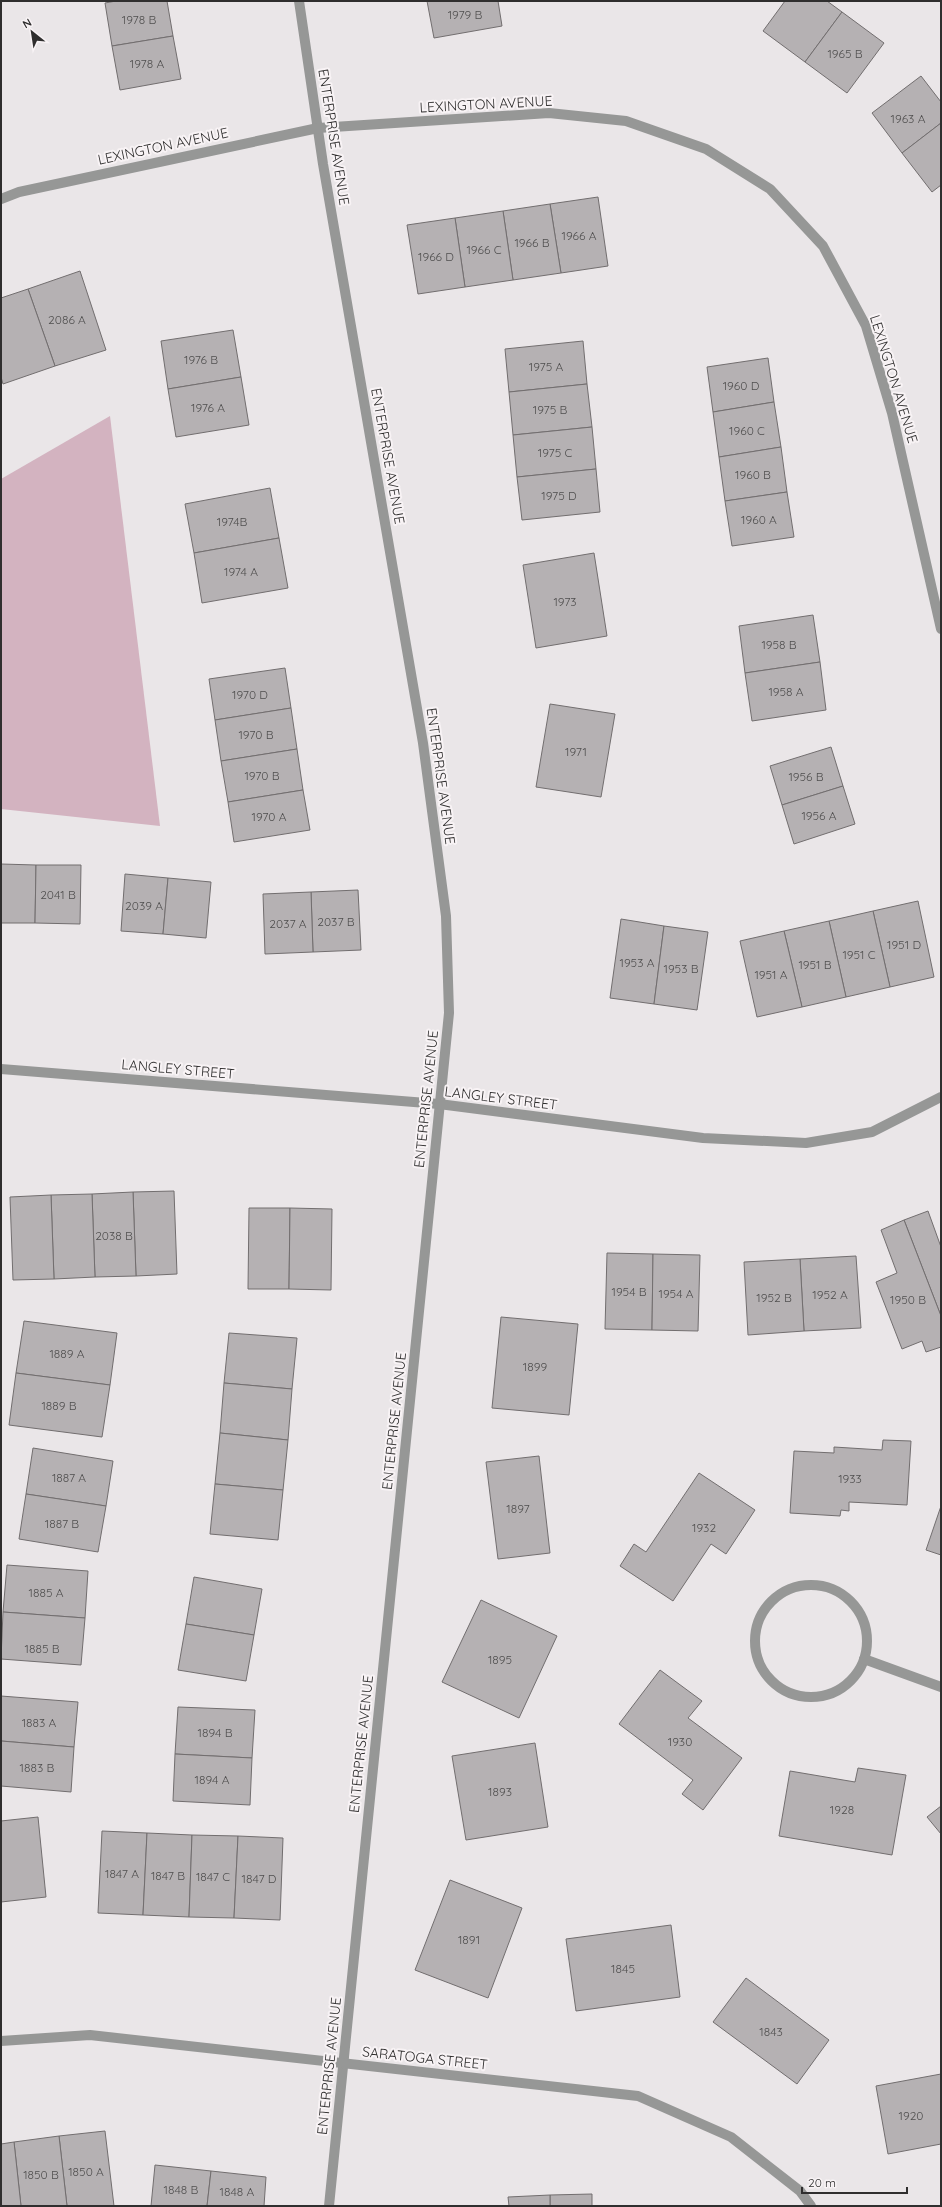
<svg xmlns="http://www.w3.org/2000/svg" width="942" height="2207" font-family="Quicksand,sans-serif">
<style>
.green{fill:#d3b3c0}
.building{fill:#b5b1b3;stroke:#726e6f}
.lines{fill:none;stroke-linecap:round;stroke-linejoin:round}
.street{stroke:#969796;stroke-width:10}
.labels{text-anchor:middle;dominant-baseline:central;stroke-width:4;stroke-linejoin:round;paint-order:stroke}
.number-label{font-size:12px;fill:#504f4f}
.street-label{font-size:14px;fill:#2f2e2e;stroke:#f8f3f5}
</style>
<rect width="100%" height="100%" fill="#eae6e8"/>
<polygon class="green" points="110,416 160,826 1,809 1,479"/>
<g class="building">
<polygon points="116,1 167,1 173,36 112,46 105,3"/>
<polygon points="427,1 498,1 502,26 434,38"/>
<polygon points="785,1 827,1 842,12 805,62 763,31"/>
<polygon points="842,12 884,43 847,93 805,62"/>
<polygon points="173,36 181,79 120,90 112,46"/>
<polygon points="921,76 941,102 941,123 902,153 872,113"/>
<polygon points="941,123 941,185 932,192 902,153"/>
<polygon points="598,197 608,266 561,273 550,204"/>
<polygon points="550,204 561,273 513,280 503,211"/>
<polygon points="503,211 513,280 465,287 455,218"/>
<polygon points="455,218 465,287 418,294 407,225"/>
<polygon points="80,271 106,350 55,366 28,289"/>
<polygon points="28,289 55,366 3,384 1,377 1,298"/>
<polygon points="233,330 241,377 168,389 161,341"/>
<polygon points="583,341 587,384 509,392 505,349"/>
<polygon points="768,358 774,402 713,412 707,367"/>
<polygon points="241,377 249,425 176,437 168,389"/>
<polygon points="587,384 592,427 513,435 509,392"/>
<polygon points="774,402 781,447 719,457 713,412"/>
<polygon points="592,427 596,469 517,477 513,435"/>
<polygon points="781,447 787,492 725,501 719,457"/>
<polygon points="596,469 600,512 522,520 517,477"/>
<polygon points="270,488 279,538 194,553 185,504"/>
<polygon points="787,492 794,537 732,546 725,501"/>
<polygon points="279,538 288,588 202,603 194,553"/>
<polygon points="594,553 607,636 536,648 523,565"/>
<polygon points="813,615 820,662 745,673 739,626"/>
<polygon points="820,662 826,710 752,721 745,673"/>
<polygon points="285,668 291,708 215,720 209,679"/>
<polygon points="550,704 615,714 601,797 536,787"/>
<polygon points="291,708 297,749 221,761 215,720"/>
<polygon points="831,747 843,786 782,805 770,766"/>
<polygon points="297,749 303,790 228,802 221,761"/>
<polygon points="843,786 855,824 794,844 782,805"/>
<polygon points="303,790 310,830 234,842 228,802"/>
<polygon points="1,864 36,865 35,923 1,923"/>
<polygon points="36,865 81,865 80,924 35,923"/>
<polygon points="125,874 168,878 163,934 121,931"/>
<polygon points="168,878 211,882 206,938 163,934"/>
<polygon points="358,890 361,950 313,952 311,892"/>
<polygon points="311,892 313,952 265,954 263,894"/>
<polygon points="918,901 934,977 890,987 873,911"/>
<polygon points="873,911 890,987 846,997 829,921"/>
<polygon points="621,919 664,926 654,1004 610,998"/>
<polygon points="829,921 846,997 802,1007 784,931"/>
<polygon points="664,926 708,932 697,1010 654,1004"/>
<polygon points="784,931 802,1007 757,1017 740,941"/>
<polygon points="174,1191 177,1274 136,1276 133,1192"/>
<polygon points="133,1192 136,1276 95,1277 92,1194"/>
<polygon points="92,1194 95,1277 54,1279 51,1195"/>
<polygon points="51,1195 54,1279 13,1280 10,1197"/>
<polygon points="249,1208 290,1208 289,1289 248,1289"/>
<polygon points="290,1208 332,1209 331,1290 289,1289"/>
<polygon points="928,1211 941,1247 941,1316 904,1220"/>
<polygon points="904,1220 941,1316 941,1347 926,1352 922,1341 902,1349 876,1282 897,1273 881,1230"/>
<polygon points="607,1253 653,1254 652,1330 605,1329"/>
<polygon points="653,1254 700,1255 698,1331 652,1330"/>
<polygon points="856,1256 861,1328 804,1331 800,1259"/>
<polygon points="800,1259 804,1331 748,1335 744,1262"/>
<polygon points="501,1317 578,1324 569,1415 492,1408"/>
<polygon points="24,1321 117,1333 110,1385 16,1373"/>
<polygon points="229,1333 297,1338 292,1389 224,1383"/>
<polygon points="16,1373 110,1385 102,1437 9,1425"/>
<polygon points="224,1383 292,1389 288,1440 220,1433"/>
<polygon points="220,1433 288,1440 283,1490 215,1484"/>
<polygon points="883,1440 911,1441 907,1505 849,1502 849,1511 841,1510 840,1516 790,1513 794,1451 834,1453 834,1447 882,1450"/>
<polygon points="33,1448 113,1461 106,1506 26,1494"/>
<polygon points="539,1456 550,1553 498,1559 486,1462"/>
<polygon points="699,1473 755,1510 726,1554 711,1544 673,1601 620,1566 634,1544 646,1552"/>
<polygon points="215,1484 283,1490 278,1540 210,1534"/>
<polygon points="26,1494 106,1506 98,1552 19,1539"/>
<polygon points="941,1506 941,1555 926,1550"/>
<polygon points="7,1565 88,1571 85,1618 3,1612"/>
<polygon points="194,1577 262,1589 254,1635 186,1624"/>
<polygon points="481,1600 557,1636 519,1718 442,1682"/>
<polygon points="3,1612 85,1618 81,1665 1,1659"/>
<polygon points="186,1624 254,1635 246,1681 178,1670"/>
<polygon points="660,1670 702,1701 688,1718 742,1758 703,1810 682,1794 693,1780 619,1724"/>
<polygon points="1,1696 78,1702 74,1747 1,1741"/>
<polygon points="178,1707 255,1710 252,1758 175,1754"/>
<polygon points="1,1741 74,1747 71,1792 1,1786"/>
<polygon points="535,1743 548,1827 466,1840 452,1756"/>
<polygon points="175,1754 252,1758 250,1805 173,1801"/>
<polygon points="858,1768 906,1775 892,1855 779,1836 790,1771 855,1782"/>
<polygon points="941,1806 941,1834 927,1817"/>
<polygon points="38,1817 46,1897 1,1902 1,1821"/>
<polygon points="102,1831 147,1833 143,1915 98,1913"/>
<polygon points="147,1833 192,1835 189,1917 143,1915"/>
<polygon points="192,1835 238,1836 234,1918 189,1917"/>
<polygon points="238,1836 283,1838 280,1920 234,1918"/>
<polygon points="450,1880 522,1908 488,1998 415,1970"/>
<polygon points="671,1925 680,1997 576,2011 566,1939"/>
<polygon points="746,1978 829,2040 797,2084 713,2022"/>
<polygon points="941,2074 941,2144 888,2154 876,2086"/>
<polygon points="105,2131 114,2206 67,2206 59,2136"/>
<polygon points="59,2136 67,2206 21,2206 14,2142"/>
<polygon points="14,2142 21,2206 1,2206 1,2144"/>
<polygon points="155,2165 211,2171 207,2206 151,2206"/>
<polygon points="211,2171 266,2177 264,2206 207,2206"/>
<polygon points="592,2194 592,2206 550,2206 550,2195"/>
<polygon points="550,2195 550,2206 509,2206 508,2197"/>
</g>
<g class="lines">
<g class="street">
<polyline points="299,1 323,164 423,743 446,916 449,1013 329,2206"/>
<polyline points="1,199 19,192 318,128 549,113 626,121 706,149 770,189 823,246 866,326 892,413 941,629"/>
<polyline points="1,1069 439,1104 703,1138 806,1143 872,1132 941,1097"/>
<circle cx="811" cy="1641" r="56"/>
<polyline points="864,1659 941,1687"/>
<polyline points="1,2041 90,2035 638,2096 731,2137 800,2191 811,2206"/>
</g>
</g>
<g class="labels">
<g class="number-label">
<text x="465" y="14">1979 B</text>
<text x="139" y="19">1978 B</text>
<text x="845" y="53">1965 B</text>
<text x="147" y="63">1978 A</text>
<text x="908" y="118">1963 A</text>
<text x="579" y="235">1966 A</text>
<text x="532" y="242">1966 B</text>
<text x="484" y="249">1966 C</text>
<text x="436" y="256">1966 D</text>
<text x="67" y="319">2086 A</text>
<text x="201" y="359">1976 B</text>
<text x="546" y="366">1975 A</text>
<text x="741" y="385">1960 D</text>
<text x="208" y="407">1976 A</text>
<text x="550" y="409">1975 B</text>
<text x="747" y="430">1960 C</text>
<text x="555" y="452">1975 C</text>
<text x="753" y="474">1960 B</text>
<text x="559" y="495">1975 D</text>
<text x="759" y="519">1960 A</text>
<text x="232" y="521">1974B</text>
<text x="241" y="571">1974 A</text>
<text x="565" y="601">1973</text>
<text x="779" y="644">1958 B</text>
<text x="786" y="691">1958 A</text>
<text x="250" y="694">1970 D</text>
<text x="256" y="734">1970 B</text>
<text x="576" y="751">1971</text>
<text x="262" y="775">1970 B</text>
<text x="806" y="776">1956 B</text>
<text x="819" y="815">1956 A</text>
<text x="269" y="816">1970 A</text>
<text x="58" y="894">2041 B</text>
<text x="144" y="905">2039 A</text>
<text x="336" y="921">2037 B</text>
<text x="288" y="923">2037 A</text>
<text x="904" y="944">1951 D</text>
<text x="859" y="954">1951 C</text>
<text x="637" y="962">1953 A</text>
<text x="815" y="964">1951 B</text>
<text x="681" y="968">1953 B</text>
<text x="771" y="974">1951 A</text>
<text x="114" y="1235">2038 B</text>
<text x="629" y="1291">1954 B</text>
<text x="676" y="1293">1954 A</text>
<text x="830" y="1294">1952 A</text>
<text x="774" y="1297">1952 B</text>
<text x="908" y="1299">1950 B</text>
<text x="67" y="1353">1889 A</text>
<text x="535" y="1366">1899</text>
<text x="59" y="1405">1889 B</text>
<text x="69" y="1477">1887 A</text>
<text x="850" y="1478">1933</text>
<text x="518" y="1508">1897</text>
<text x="62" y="1523">1887 B</text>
<text x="704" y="1527">1932</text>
<text x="46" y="1592">1885 A</text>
<text x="42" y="1648">1885 B</text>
<text x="500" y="1659">1895</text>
<text x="39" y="1722">1883 A</text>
<text x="215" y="1732">1894 B</text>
<text x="680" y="1741">1930</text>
<text x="37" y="1767">1883 B</text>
<text x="212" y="1779">1894 A</text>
<text x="500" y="1791">1893</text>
<text x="842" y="1809">1928</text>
<text x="122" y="1873">1847 A</text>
<text x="168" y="1875">1847 B</text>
<text x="213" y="1876">1847 C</text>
<text x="259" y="1878">1847 D</text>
<text x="469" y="1939">1891</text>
<text x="623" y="1968">1845</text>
<text x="771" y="2031">1843</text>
<text x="911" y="2115">1920</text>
<text x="86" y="2171">1850 A</text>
<text x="41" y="2174">1850 B</text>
<text x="181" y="2189">1848 B</text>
<text x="237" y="2191">1848 A</text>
</g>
<g class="street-label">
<text transform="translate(486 104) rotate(-3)">LEXINGTON AVENUE</text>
<text transform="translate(334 137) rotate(81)">ENTERPRISE AVENUE</text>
<text transform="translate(163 146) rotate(-12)">LEXINGTON AVENUE</text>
<text transform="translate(894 379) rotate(73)">LEXINGTON AVENUE</text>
<text transform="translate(388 456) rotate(80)">ENTERPRISE AVENUE</text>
<text transform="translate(441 776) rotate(82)">ENTERPRISE AVENUE</text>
<text transform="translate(178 1069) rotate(5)">LANGLEY STREET</text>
<text transform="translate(501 1098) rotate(7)">LANGLEY STREET</text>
<text transform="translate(426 1099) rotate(-84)">ENTERPRISE AVENUE</text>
<text transform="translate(394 1421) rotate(-84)">ENTERPRISE AVENUE</text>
<text transform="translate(361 1744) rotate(-84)">ENTERPRISE AVENUE</text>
<text transform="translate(425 2058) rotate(6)">SARATOGA STREET</text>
<text transform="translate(329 2066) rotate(-84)">ENTERPRISE AVENUE</text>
</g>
</g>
<rect width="942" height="2207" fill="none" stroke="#2f2e2e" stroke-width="4"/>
<g transform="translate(32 32) rotate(330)" stroke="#f8f3f5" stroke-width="3" paint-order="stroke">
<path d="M0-3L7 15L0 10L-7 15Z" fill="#2f2e2e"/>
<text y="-6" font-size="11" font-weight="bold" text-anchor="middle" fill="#2f2e2e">N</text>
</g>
<path d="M802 2187v6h105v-6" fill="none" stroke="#2f2e2e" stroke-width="2"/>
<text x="808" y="2187" font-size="12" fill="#2f2e2e" stroke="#f8f3f5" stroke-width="3" paint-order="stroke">20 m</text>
</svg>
